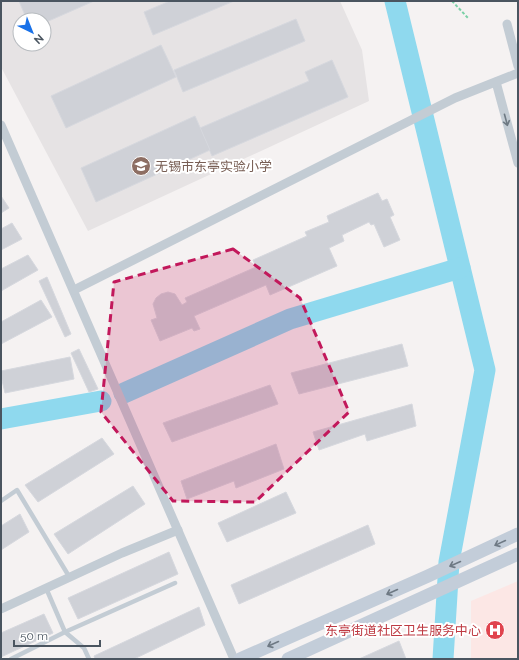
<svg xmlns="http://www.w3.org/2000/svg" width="519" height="660" font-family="Raleway,'Noto Sans SC',sans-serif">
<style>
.education{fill:#e6e3e4;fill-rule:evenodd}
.medical{fill:#fce7e5}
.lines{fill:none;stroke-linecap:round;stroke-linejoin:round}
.river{stroke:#8fd9ee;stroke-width:21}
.building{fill:#cfd1d7;stroke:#d6d8de}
.path{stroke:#79d0a6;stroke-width:2;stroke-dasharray:3 2;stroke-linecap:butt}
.lane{stroke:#c3ccd4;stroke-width:4.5}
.street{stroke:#c3ccd4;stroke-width:9}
.secondary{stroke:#c3cdd9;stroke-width:13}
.oneway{stroke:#6e7983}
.oneway2{stroke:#6e7984}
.marked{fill:#c2185b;fill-opacity:0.2;stroke:#c2185b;stroke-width:3;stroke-dasharray:8 5;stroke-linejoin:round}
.labels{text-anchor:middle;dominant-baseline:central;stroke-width:4;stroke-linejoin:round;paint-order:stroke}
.education-label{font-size:13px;fill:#785e54;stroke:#fff;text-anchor:start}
.health-label{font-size:13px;fill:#be3a42;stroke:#fff;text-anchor:end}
</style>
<rect width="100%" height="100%" fill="#f5f2f2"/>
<path class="education" d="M1,1H340L362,50L369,101L88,231L1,67ZM20,20H44V44H20Z"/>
<polygon class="medical" points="518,581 518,659 471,659 471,601"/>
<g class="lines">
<g class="river">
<polyline points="395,1 485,370 449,562 443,659"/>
<polyline points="124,393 290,319 460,268"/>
<polyline points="1,419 101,401"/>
</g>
</g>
<g class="building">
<polygon points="19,1 94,1 44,23 44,20 27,20"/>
<polygon points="170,1 234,1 153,35 144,12"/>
<polygon points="296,19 305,41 183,92 174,70"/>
<polygon points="161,45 176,77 66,128 51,96"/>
<polygon points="332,60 348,97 212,156 200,128 309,81 305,72"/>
<polygon points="195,116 210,150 96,202 81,168"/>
<polygon points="378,193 382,201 387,199 394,215 390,217 400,240 384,247 374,224 371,225 369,222 342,235 344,241 329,248 337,266 270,295 266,285 194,316 200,329 194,331 192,328 160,341 151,320 157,318 153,304 156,298 161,294 168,292 175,294 182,305 187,302 185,298 256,267 253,260 307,236 305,232 329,222 327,216"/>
<polygon points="1,196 9,208 1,213"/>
<polygon points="12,223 22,239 1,250 1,229"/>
<polygon points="28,255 38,270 1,291 1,269"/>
<polygon points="47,277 71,334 65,337 39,281"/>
<polygon points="41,300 52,317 1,344 1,322"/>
<polygon points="402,344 408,366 299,394 291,373"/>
<polygon points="79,349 98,389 89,392 71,353"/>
<polygon points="70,357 74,379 5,393 1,376 1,371"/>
<polygon points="270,385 278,404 172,442 163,423"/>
<polygon points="412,404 416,426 367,441 365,434 319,450 313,432"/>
<polygon points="102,438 114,454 38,502 25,485"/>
<polygon points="276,444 284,469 236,488 234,481 187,499 181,481"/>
<polygon points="133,486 145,504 68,554 54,534"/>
<polygon points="286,492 296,513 227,542 218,523"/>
<polygon points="20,514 29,532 1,550 1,526"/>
<polygon points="368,525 375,544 239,604 231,585"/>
<polygon points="169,552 178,574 78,619 68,598"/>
<polygon points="199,607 205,625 134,659 95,659 94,656"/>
<polygon points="44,614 53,633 1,657 1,633"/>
<polygon points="399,641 406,659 359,659"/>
</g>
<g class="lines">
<polyline class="path" points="452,1 468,18"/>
<g class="lane">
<polyline points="1,501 17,490 70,578"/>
<polyline points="46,588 65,632 84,648 89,659"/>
<polyline points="11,659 65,632 175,583"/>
</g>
<g class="street">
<polyline points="507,24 518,66"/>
<polyline points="496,82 518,163"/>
<polyline points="1,125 234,659"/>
<polyline points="74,290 455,98 518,73"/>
<polyline points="1,609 122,553 178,530"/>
</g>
<g class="secondary">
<polyline points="240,659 428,576 518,534"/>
<polyline points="288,659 518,554"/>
</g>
</g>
<defs><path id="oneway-shaft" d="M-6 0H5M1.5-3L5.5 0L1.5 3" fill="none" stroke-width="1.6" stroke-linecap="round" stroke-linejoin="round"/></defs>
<use class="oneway" href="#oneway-shaft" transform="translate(506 120) rotate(75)"/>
<g class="oneway2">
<use href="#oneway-shaft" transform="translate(500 543) rotate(155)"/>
<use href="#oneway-shaft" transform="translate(455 564) rotate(156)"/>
<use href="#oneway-shaft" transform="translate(392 592) rotate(156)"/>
<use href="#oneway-shaft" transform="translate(273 644) rotate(156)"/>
</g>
<path class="marked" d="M233,249L300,298L349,412L255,502L173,501L101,412L114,282Z"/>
<defs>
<g id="school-disc" transform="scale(1)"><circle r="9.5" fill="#8d6e63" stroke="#fff"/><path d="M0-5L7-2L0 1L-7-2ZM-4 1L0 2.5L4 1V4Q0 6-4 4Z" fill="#fff"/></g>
<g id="hospital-disc" transform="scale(1)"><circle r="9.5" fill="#e0444e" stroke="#fff"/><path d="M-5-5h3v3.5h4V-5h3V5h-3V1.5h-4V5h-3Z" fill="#fff"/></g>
</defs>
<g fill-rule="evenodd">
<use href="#school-disc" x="141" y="166"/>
<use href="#hospital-disc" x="495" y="630"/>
</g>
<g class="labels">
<g class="education-label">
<text x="155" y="166">无锡市东亭实验小学</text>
</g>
<g class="health-label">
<text x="481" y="630">东亭街道社区卫生服务中心</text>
</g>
</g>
<rect width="519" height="660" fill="none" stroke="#4a5560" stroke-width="4"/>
<g transform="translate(32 32) rotate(137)"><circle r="19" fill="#ffffff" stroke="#b7bbbf"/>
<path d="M0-3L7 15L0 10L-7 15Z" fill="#1971e8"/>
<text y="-6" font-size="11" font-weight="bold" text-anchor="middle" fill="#4a5560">N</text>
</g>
<path d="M14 640v6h86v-6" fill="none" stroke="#4a5560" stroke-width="2"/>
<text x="20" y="640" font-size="12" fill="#4a5560" stroke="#ffffff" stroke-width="3" paint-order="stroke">50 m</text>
</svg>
